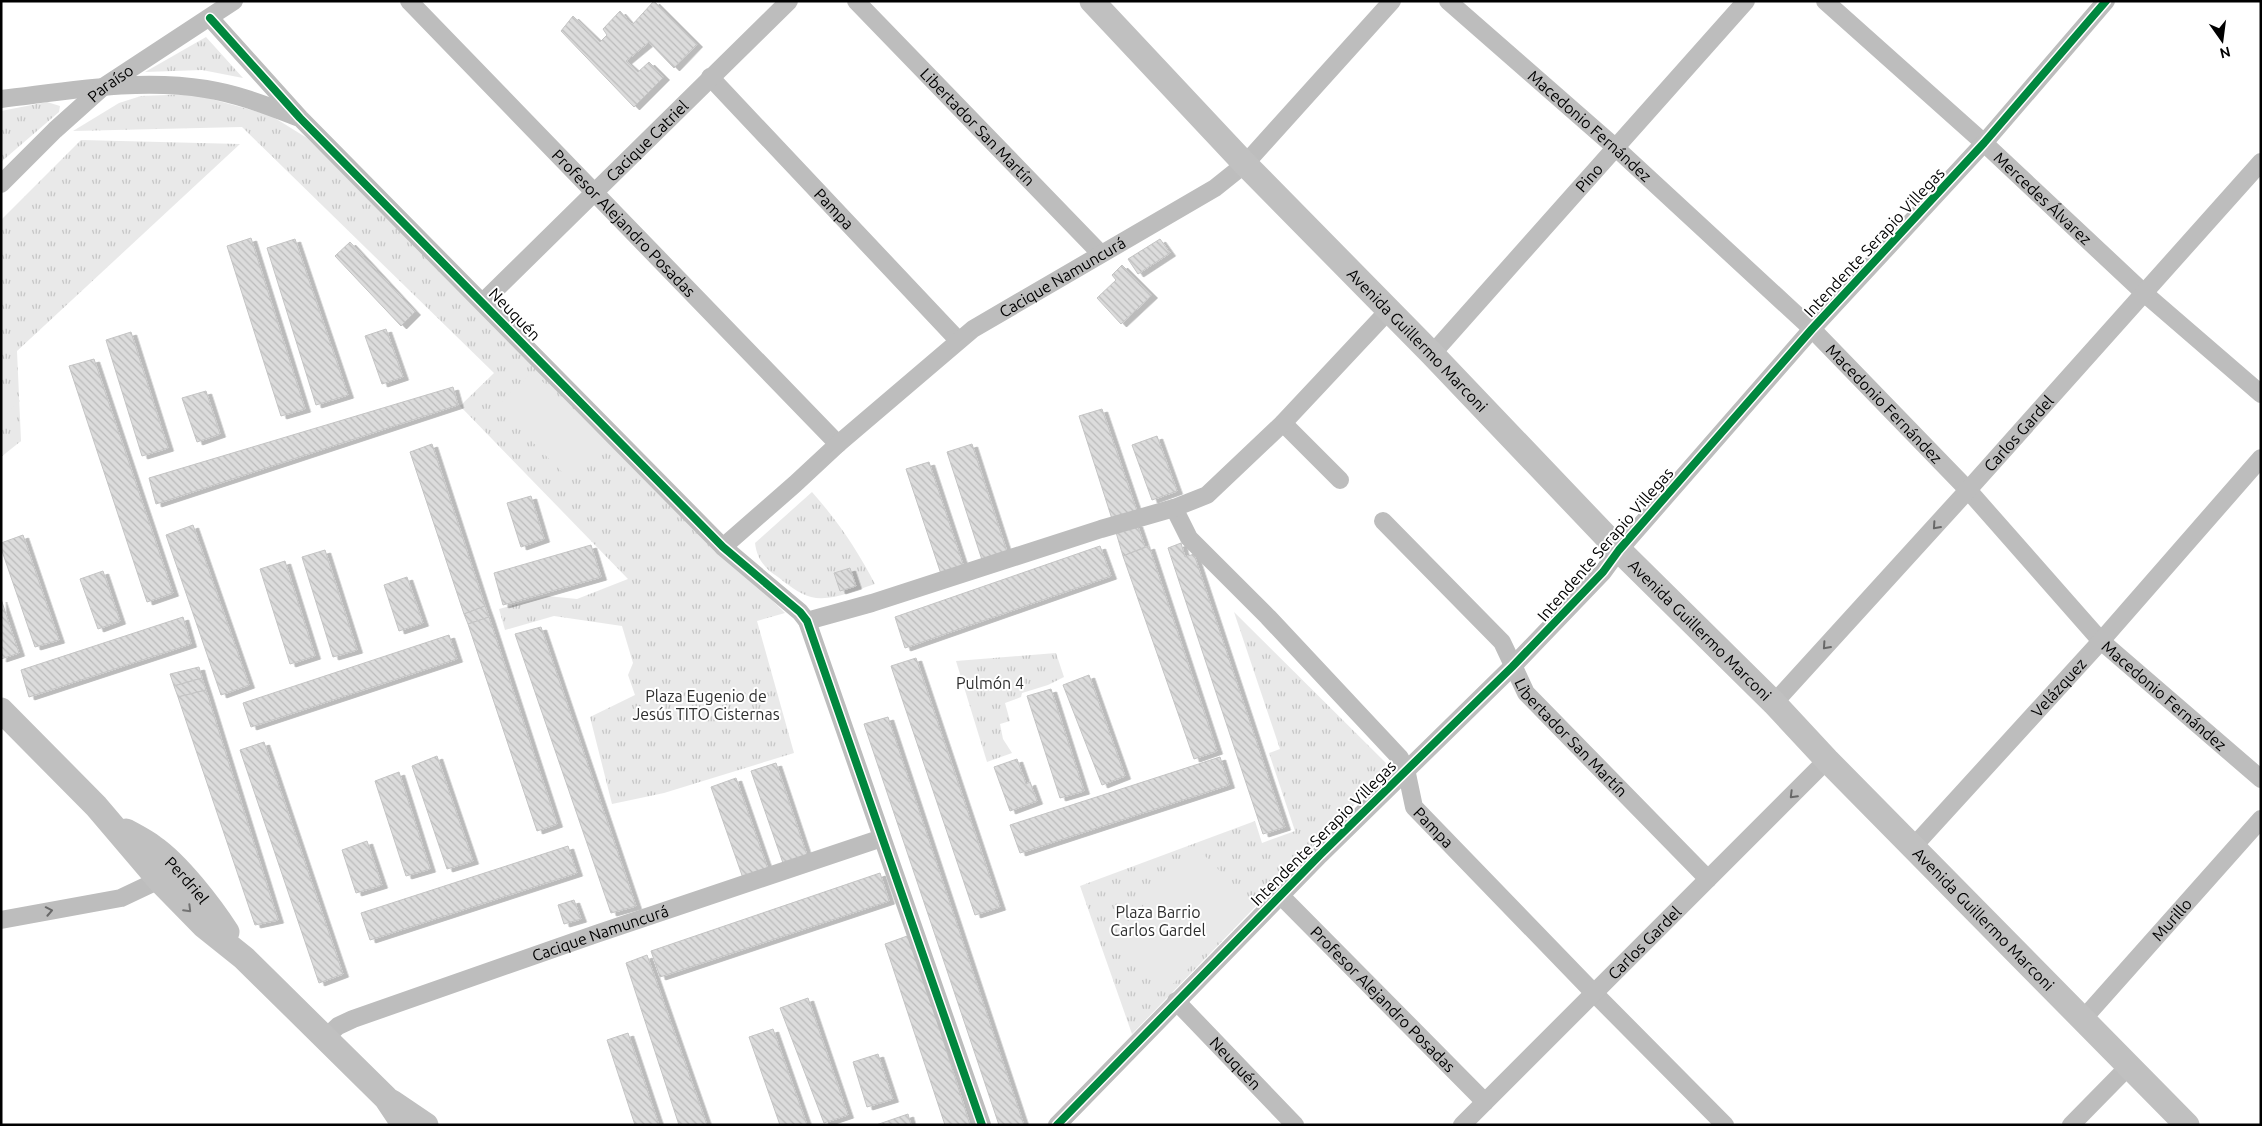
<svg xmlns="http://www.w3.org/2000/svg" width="2262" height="1126" font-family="Ubuntu,sans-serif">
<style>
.park{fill:url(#park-tufts)}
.pitch{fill:#e9e9e9}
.building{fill:url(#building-back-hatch);stroke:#c4c4c4;filter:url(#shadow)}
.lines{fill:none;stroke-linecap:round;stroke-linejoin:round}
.minor{stroke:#bdbdbd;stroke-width:18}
.secondary{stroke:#c0c0c0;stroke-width:25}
.cycleway-casing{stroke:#fff;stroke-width:11}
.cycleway{stroke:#00873e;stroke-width:8}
.oneway{stroke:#686868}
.oneway2{stroke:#737373}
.labels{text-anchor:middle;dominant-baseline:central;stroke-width:4;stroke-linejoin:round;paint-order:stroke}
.street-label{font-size:16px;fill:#000;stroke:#fff}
.park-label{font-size:16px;fill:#2e2e2e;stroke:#fff}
</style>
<defs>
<pattern id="park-tufts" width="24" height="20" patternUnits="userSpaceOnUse" patternTransform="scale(1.25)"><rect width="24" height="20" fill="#e9e9e9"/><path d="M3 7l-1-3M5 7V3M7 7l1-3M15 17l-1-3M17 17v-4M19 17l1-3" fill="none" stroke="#c6c6c6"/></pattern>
<pattern id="building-back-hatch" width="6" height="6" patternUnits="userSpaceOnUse" patternTransform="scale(1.25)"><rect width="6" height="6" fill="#dcdcdc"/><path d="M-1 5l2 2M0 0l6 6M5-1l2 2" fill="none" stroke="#bbb"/></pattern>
<filter id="shadow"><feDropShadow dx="5.5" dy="3" stdDeviation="0" flood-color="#0004"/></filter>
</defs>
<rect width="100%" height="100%" fill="#fff"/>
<g class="park">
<polygon points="206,37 243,78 202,70 145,72"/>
<polygon points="193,94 270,115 307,138 785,613 757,621 794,753 664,793 612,804 590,717 635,695 628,675 633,663 622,626 554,616 505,630 499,609 547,596 577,599 628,579 460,406 494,373 242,127 73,131 119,103 141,96"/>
<polygon points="47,102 60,106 59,112 1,162 1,111"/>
<polygon points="81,140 240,144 17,351 21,441 1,457 1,220"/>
<path d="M812,492C837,520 858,551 875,584C856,590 831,602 811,597C799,594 787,584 778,577C765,569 757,559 755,543Z"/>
<polygon points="1234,612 1386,763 1381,777 1132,1034 1080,886 1255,821 1262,843 1295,831 1269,753 1280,749"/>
<polygon points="1056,653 1064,677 1048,685 1022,693 1021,697 1005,703 1010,721 1000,724 1003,739 1012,753 987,762 956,661"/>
</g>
<g class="pitch">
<polygon points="533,372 601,441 566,476 497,406"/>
<polygon points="1,382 20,401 1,419"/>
<polygon points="1199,850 1253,904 1167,990 1113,936"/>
</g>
<g class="building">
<polygon points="654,1 697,44 674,68 649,42 626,61 638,72 649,62 664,77 634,107 561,31 573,16 600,42 607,35 603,29 620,11 632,25"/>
<polygon points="251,238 305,409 281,416 227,246"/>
<polygon points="295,239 348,395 316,405 267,248"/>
<polygon points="1160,239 1170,253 1138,274 1128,259"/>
<polygon points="350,242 415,312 401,326 335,256"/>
<polygon points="1122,265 1152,295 1121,324 1097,298 1116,280 1112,275"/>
<polygon points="386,329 403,377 382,384 365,336"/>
<polygon points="131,332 168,448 142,456 106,340"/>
<polygon points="94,359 173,593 147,602 69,366"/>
<polygon points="453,387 458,405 156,504 149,478"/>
<polygon points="206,391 220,434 197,442 182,398"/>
<polygon points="1102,409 1138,514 1113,522 1079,416"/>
<polygon points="1157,436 1177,491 1152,500 1132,445"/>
<polygon points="432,444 485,606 464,614 410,452"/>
<polygon points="972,444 1008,555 983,563 947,452"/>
<polygon points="929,462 964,567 941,574 906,469"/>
<polygon points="531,496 544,539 521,547 507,503"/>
<polygon points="1113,522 1137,524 1145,547 1123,556"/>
<polygon points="193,525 249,685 221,695 166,535"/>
<polygon points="23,535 59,640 35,647 1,548 1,543"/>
<polygon points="1181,543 1185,557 1194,554 1285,827 1263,834 1168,548"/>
<polygon points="591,545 601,577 503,605 494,573"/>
<polygon points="1100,546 1111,576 905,648 895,617"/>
<polygon points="1149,546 1217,751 1194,759 1123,556"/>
<polygon points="325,550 357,650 333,657 302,557"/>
<polygon points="285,561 315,656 290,664 260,569"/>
<polygon points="850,568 856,586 840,591 834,573"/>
<polygon points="103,571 120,621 98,629 80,579"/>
<polygon points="407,577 423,623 399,631 384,585"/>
<polygon points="1,599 19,653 1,659"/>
<polygon points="485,606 489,617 468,624 464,614"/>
<polygon points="183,617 191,644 29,697 21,670"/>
<polygon points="489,617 557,824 537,831 468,624"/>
<polygon points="541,627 636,906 611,913 515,634"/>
<polygon points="449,635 457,659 251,727 243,703"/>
<polygon points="916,658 1000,907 975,915 891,666"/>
<polygon points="199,667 202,678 174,686 170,674"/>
<polygon points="1089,675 1125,776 1102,785 1063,685"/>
<polygon points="202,678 206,690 178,697 174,686"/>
<polygon points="1051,689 1084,791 1060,798 1027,696"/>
<polygon points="206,690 278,920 255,925 178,697"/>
<polygon points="888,717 1024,1125 999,1125 864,724"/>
<polygon points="264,742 343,974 319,983 240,750"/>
<polygon points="437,756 473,861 447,869 412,766"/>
<polygon points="1220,757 1229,785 1020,853 1010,825"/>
<polygon points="1017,759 1026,784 1030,782 1037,801 1010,811 994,767"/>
<polygon points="776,763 808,858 784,866 751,771"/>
<polygon points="399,772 430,869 406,876 375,781"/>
<polygon points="736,778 769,872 744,881 711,787"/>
<polygon points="367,841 382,885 356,893 342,850"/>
<polygon points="568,846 577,873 370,940 361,913"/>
<polygon points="880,873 889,901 660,977 651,951"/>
<polygon points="574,900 581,919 564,924 558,905"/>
<polygon points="910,935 970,1125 945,1125 885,944"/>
<polygon points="647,955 707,1125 679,1125 626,963"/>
<polygon points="808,998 848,1115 824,1123 780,1008"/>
<polygon points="773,1029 807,1125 780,1125 749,1037"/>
<polygon points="628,1033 659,1125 635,1125 607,1040"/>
<polygon points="878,1054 893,1099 867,1107 853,1062"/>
<polygon points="908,1114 911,1125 876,1125"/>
</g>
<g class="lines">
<g class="minor">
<path id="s1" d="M409,1L838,444"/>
<path id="s2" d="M856,1L1100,253"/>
<path id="s3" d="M1448,1L1616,148L1812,329L1968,490L2101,641L2261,779"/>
<path id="s4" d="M1825,1L1984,143L2144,293L2261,394"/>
<polyline points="210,18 300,118 723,547 800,612 807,621 982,1125"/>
<path id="s5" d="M710,77L958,340"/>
<path d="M1,99C69,91 138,78 206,89C238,94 268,106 297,117"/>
<path id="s6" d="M1,184L55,130L103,87L234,1"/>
<path id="s7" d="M483,302L789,1"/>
<path id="s8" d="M1432,354L1746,1"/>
<polyline points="1283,423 1340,480"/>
<path id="s9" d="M1174,508L1189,538L1268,617L1400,758L1406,769L1414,807L1594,993L1725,1125"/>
<path id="s10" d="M1383,521L1502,642L1526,693L1708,879"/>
<path id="s11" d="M723,547L795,484L838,444L973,329L1215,188L1245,164L1392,1"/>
<polyline points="807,621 872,603 1101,529 1174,508 1207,495 1283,423 1389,310"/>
<path id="s12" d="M1774,703L1968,490L2261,162"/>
<path id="s13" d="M1913,847L2101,641L2261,458"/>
<path id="s14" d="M1281,896L1485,1102"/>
<polyline points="1,920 121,898 159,880"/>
<path id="s15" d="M1176,1001L1295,1125"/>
<path id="s16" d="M2084,1018L2261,819"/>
<path id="s17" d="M325,1038L338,1026L353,1019L596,934L882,838"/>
<polyline points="1057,1125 1320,855 1512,667 1603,572 1619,550 1812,329 1984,143 2106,1"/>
<path id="s18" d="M1462,1125L1827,760"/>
<polyline points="2071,1125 2129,1066"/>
</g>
<g class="secondary">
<path id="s19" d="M1092,1L1245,164L1432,354L1619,550L1774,703L1827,760L2187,1125"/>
<polyline points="1,710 96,806 159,880 204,926 244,958 386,1098 404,1125"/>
<path id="s20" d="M126,831C135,836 145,841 153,847C178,864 211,907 227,932"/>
<polyline points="392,1102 426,1125"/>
</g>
<g class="cycleway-casing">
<g id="cycleway">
<polyline points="210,18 300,118 723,547 800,612 807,621 982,1125"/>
<polyline points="1057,1125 1320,855 1512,667 1603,572 1619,550 1812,329 1984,143 2106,1"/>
</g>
</g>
<use href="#cycleway" class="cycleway"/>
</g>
<defs><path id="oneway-chevron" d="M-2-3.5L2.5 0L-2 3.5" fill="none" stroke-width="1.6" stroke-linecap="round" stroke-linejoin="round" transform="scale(1.25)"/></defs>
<g class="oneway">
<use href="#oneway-chevron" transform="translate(1936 526) rotate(132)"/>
<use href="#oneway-chevron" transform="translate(1826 646) rotate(132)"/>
<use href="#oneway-chevron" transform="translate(1793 795) rotate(135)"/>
<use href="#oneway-chevron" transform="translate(49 911) rotate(-11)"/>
</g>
<use class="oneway2" href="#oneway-chevron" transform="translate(188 909) rotate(45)"/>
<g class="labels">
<g class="street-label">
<text stroke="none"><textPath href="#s6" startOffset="149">Paraíso</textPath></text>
<text stroke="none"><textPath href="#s3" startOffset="189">Macedonio Fernández</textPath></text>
<text stroke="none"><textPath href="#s2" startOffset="175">Libertador San Martín</textPath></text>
<text stroke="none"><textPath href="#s7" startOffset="230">Cacique Catriel</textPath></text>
<text stroke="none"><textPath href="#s8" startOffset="236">Pino</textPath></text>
<text stroke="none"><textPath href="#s4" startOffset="294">Mercedes Álvarez</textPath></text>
<text stroke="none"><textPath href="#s5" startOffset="181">Pampa</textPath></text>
<text stroke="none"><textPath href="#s1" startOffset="309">Profesor Alejandro Posadas</textPath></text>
<text transform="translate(1874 242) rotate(-47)">Intendente Serapio Villegas</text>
<text stroke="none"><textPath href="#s11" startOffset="435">Cacique Namuncurá</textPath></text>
<text transform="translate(515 314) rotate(46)">Neuquén</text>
<text stroke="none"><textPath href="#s19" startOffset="470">Avenida Guillermo Marconi</textPath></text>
<text stroke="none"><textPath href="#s3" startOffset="594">Macedonio Fernández</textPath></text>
<text stroke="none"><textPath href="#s12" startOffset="364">Carlos Gardel</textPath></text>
<text transform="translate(1605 544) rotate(-49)">Intendente Serapio Villegas</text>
<text stroke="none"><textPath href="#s19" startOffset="875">Avenida Guillermo Marconi</textPath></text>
<text stroke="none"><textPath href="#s13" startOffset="216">Velázquez</textPath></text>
<text stroke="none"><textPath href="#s3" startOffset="999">Macedonio Fernández</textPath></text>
<text stroke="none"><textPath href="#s10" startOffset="289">Libertador San Martín</textPath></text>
<text stroke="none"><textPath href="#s9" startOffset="418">Pampa</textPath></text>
<text transform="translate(1323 833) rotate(-45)">Intendente Serapio Villegas</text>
<text stroke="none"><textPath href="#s20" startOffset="79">Perdriel</textPath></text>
<text stroke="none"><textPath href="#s19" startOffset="1280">Avenida Guillermo Marconi</textPath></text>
<text stroke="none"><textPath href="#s16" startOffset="132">Murillo</textPath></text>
<text stroke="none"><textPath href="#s17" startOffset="296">Cacique Namuncurá</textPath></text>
<text stroke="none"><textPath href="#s18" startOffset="258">Carlos Gardel</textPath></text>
<text stroke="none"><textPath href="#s14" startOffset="145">Profesor Alejandro Posadas</textPath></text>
<text stroke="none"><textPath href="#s15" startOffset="86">Neuquén</textPath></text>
</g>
<g class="park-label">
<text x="990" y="683">Pulmón 4</text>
<text x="706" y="696">Plaza Eugenio de<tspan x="706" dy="18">Jesús TITO Cisternas</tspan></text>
<text x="1158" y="912">Plaza Barrio<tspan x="1158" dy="18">Carlos Gardel</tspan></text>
</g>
</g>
<rect width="2262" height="1126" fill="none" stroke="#000000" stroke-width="5"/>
<g transform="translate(2222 40) rotate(166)" stroke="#ffffff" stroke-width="4" paint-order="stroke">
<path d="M0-4L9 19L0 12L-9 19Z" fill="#000000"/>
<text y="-8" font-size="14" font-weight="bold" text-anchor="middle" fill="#000000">N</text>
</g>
</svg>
